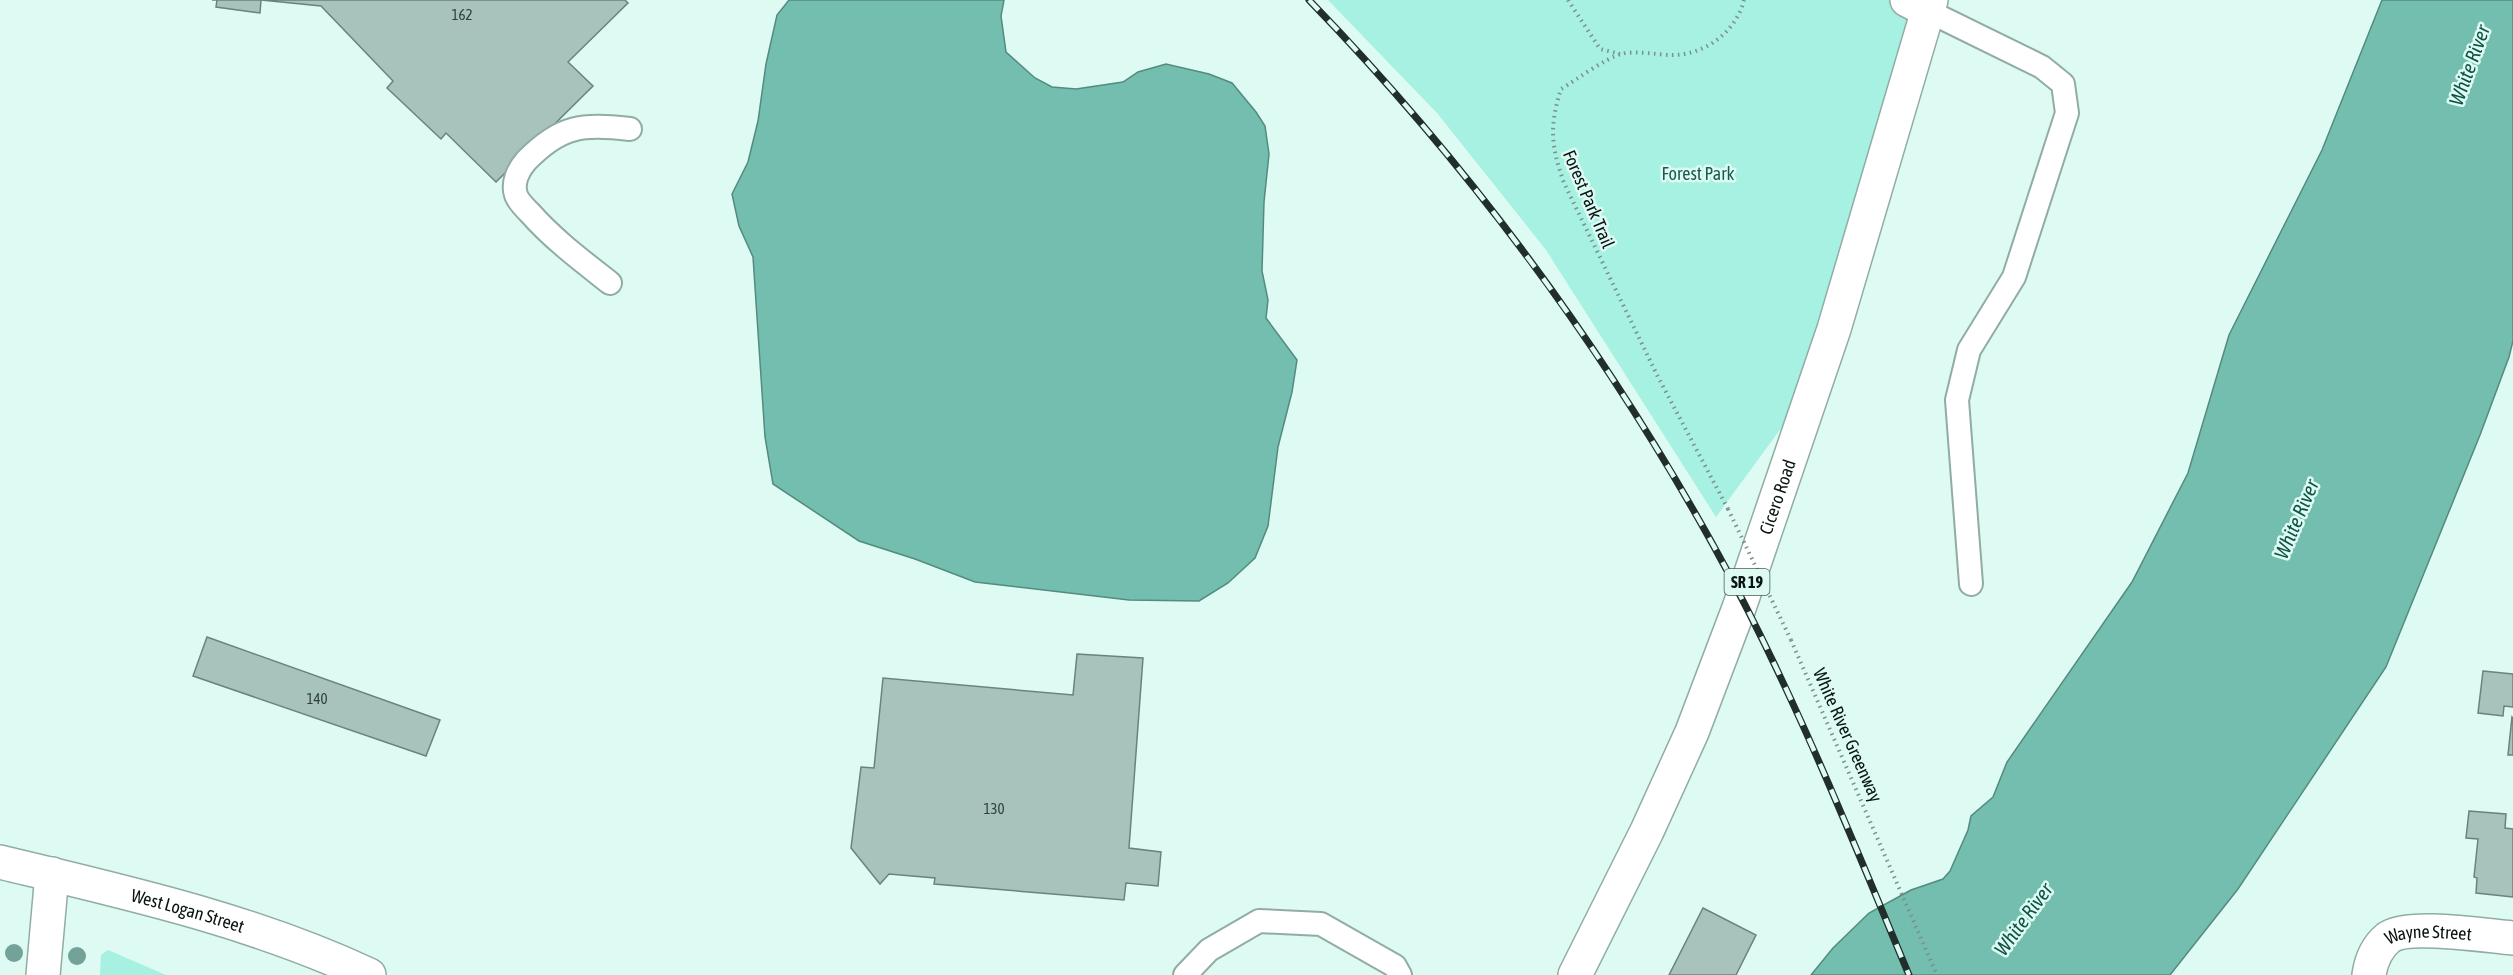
<svg xmlns="http://www.w3.org/2000/svg" width="2513" height="975" font-family="'Asap Condensed',sans-serif">
<style>
.green{fill:#a6f1e1}
.water{fill:#73beae;stroke:#548b7f;stroke-width:1.5}
.building{fill:#a7c3bc;stroke:#69847d;stroke-width:1.5}
.lines{fill:none;stroke-linecap:round;stroke-linejoin:round}
.service-casing{stroke:#91aca6;stroke-width:26}
.minor-casing{stroke:#91aca6;stroke-width:36}
.tertiary-casing{stroke:#91aca6;stroke-width:36}
.primary-casing{stroke:#91aca6;stroke-width:36}
.path{stroke:#7c918b;stroke-width:4;stroke-dasharray:1.5 4.5;stroke-linecap:butt}
.service{stroke:#fff;stroke-width:22}
.minor{stroke:#fff;stroke-width:33}
.tertiary{stroke:#fff;stroke-width:33}
.primary{stroke:#fff;stroke-width:33}
.rail-casing{stroke:#222e2b;stroke-width:7}
.rail{stroke:#ddfbf3;stroke-width:4.5;stroke-dasharray:14;stroke-linecap:butt}
.path-bridge{stroke:#7c918b;stroke-width:4;stroke-dasharray:1.5 4.5;stroke-linecap:butt}
.tree{fill:#73a299}
.labels{text-anchor:middle;dominant-baseline:central;stroke-width:5;stroke-linejoin:round;paint-order:stroke}
.number-label{font-size:15px;fill:#31403c}
.shield{fill:#ddfbf3;stroke:#495956;stroke-width:1.5}
.shield-label{font-size:16px;font-weight:bold;fill:#0a1412}
.park-label{font-size:18px;fill:#1c5a4f;stroke:#ddfbf3}
.street-label{font-size:18px;fill:#0a1412;stroke:#ddfbf3}
.water-label{font-size:20px;font-style:italic;fill:#115247;stroke:#ddfbf3}
</style>
<rect width="100%" height="100%" fill="#ddfbf3"/>
<g class="green">
<polygon points="1328,0 1923,0 1815,382 1716,517 1546,250 1437,113"/>
<polygon points="108,950 166,975 100,975 101,955"/>
</g>
<g class="water">
<polygon points="789,0 1004,0 1001,16 1006,52 1035,78 1052,87 1076,89 1123,82 1138,72 1166,64 1209,74 1232,83 1256,112 1265,126 1269,154 1264,202 1262,271 1268,300 1266,318 1297,360 1292,392 1278,447 1268,526 1255,558 1228,583 1199,601 1129,600 975,582 915,559 859,541 773,484 765,437 753,257 739,226 732,194 748,162 758,121 766,64 777,15"/>
<polygon points="2382,0 2513,0 2513,341 2509,357 2480,435 2386,667 2238,889 2170,975 1811,975 1833,948 1869,913 1911,890 1943,879 1950,871 1968,830 1971,816 1993,797 2007,762 2132,582 2188,473 2229,335 2322,150"/>
</g>
<g class="building">
<polygon points="212,0 261,0 260,13 216,7 217,0"/>
<polygon points="261,0 625,0 628,3 568,62 593,86 496,182 446,133 441,139 387,88 393,81 321,6"/>
<polygon points="207,637 440,720 426,756 193,676"/>
<polygon points="1077,654 1143,658 1129,848 1161,852 1158,886 1126,883 1124,900 934,884 935,878 889,874 880,884 851,848 861,767 874,768 883,678 1073,695"/>
<polygon points="2483,671 2513,674 2513,707 2504,706 2503,716 2478,713"/>
<polygon points="2512,717 2513,718 2513,755 2508,755"/>
<polygon points="2469,811 2506,814 2505,828 2513,829 2513,897 2476,893 2477,878 2474,877 2478,839 2466,838"/>
<polygon points="1703,908 1756,935 1736,975 1669,975"/>
</g>
<g class="lines">
<g class="service-casing">
<g id="service">
<polyline points="1928,11 2042,67 2063,84 2067,113 2014,277 1969,350 1957,400 1971,584"/>
<path d="M610,283C581,260 554,240 530,213C525,208 518,201 516,195C512,183 518,170 526,161C561,125 582,124 630,129"/>
<polyline points="1185,975 1209,950 1259,921 1321,924 1395,966 1400,975"/>
</g>
</g>
<g class="minor-casing">
<g id="minor">
<polyline points="1907,0 1928,11"/>
<polyline points="43,975 52,874"/>
<path id="s1" d="M2369,975C2371,961 2376,948 2388,938C2407,923 2487,936 2513,938"/>
</g>
</g>
<g class="tertiary-casing">
<g id="tertiary">
<path id="s2" d="M0,862C125,892 251,920 369,975"/>
</g>
</g>
<g class="primary-casing">
<g id="primary">
<path id="s3" d="M1575,975L1647,831L1692,732L1739,608L1834,329L1931,0"/>
</g>
</g>
<g class="path">
<polyline points="1568,0 1600,49 1620,54"/>
<path d="M1728,509L1658,377L1564,183C1551,146 1549,127 1561,89C1576,80 1606,58 1621,54C1637,50 1656,55 1672,55C1705,55 1736,32 1744,0"/>
<polyline points="1791,640 1937,975"/>
</g>
<use href="#service" class="service"/>
<use href="#minor" class="minor"/>
<use href="#tertiary" class="tertiary"/>
<use href="#primary" class="primary"/>
<g class="rail-casing">
<path id="rail" d="M1309,0C1466,162 1602,345 1712,543C1789,681 1848,829 1909,975"/>
</g>
<use href="#rail" class="rail"/>
<polyline class="path-bridge" points="1728,509 1791,640"/>
</g>
<g class="tree">
<circle cx="14" cy="953" r="9"/>
<circle cx="77" cy="956" r="9"/>
</g>
<g class="labels">
<g class="number-label">
<text x="462" y="14">162</text>
<text x="317" y="698">140</text>
<text x="994" y="808">130</text>
</g>
<rect class="shield" x="1724.5" y="569" width="45" height="26" rx="4.5"/>
<g class="shield-label">
<text x="1747" y="582">SR 19</text>
</g>
<g class="park-label">
<text x="1698" y="173">Forest Park</text>
</g>
<g class="street-label">
<text transform="translate(1589 199) rotate(67)">Forest Park Trail</text>
<text stroke="none"><textPath href="#s3" startOffset="520">Cicero Road</textPath></text>
<text transform="translate(1848 735) rotate(66)">White River Greenway</text>
<text stroke="none"><textPath href="#s2" startOffset="194">West Logan Street</textPath></text>
<text stroke="none"><textPath href="#s1" startOffset="84">Wayne Street</textPath></text>
</g>
<g class="water-label">
<text transform="translate(2469 65) rotate(-70)">White River</text>
<text transform="translate(2296 519) rotate(-67)">White River</text>
<text transform="translate(2023 919) rotate(-54)">White River</text>
</g>
</g>
</svg>
